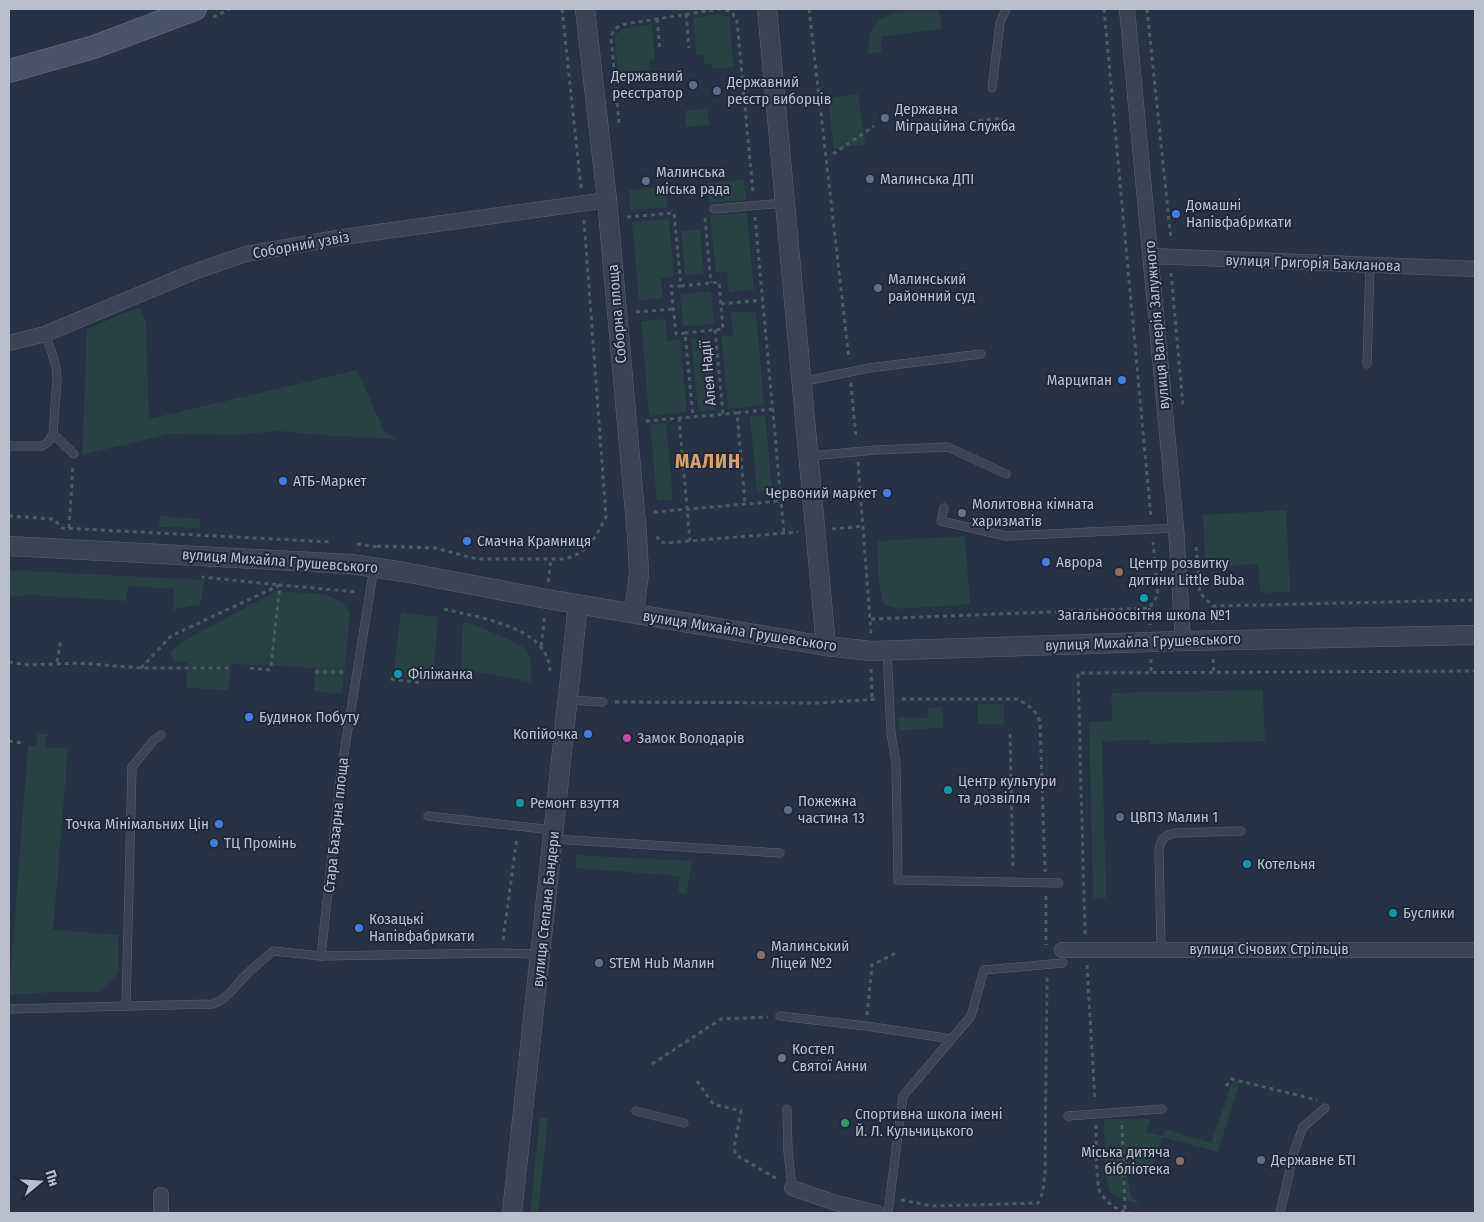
<svg xmlns="http://www.w3.org/2000/svg" width="1484" height="1222" font-family="'Fira Sans Condensed',sans-serif">
<style>
.green{fill:#294045}
.lines{fill:none;stroke-linecap:round;stroke-linejoin:round}
.service-casing{stroke:#5a6271;stroke-width:9}
.minor-casing{stroke:#5a6271;stroke-width:16}
.tertiary-casing{stroke:#5a6271;stroke-width:20}
.secondary-casing{stroke:#5a6271;stroke-width:24}
.path{stroke:#475d61;stroke-width:3;stroke-dasharray:4 4;stroke-linecap:butt}
.service{stroke:#3b4454;stroke-width:8}
.minor{stroke:#3b4454;stroke-width:15}
.tertiary{stroke:#3b4454;stroke-width:19}
.secondary{stroke:#495367;stroke-width:22}
.service-dot{fill:#5c6f8a;stroke:#202939;stroke-width:2}
.shop-dot{fill:#3f7fe0;stroke:#202939;stroke-width:2}
.worship-dot{fill:#6b7280;stroke:#202939;stroke-width:2}
.education-dot{fill:#8d6e63;stroke:#202939;stroke-width:2}
.culture-dot{fill:#0f9aa8;stroke:#202939;stroke-width:2}
.hotel-dot{fill:#d1479c;stroke:#202939;stroke-width:2}
.leisure-dot{fill:#2e9e5b;stroke:#202939;stroke-width:2}
.labels{text-anchor:middle;dominant-baseline:central;stroke-width:4;stroke-linejoin:round;paint-order:stroke}
.poi-label{font-size:15px;fill:#b9bfcd;stroke:#202939;text-anchor:start}
.street-label{font-size:15px;fill:#b9bfcd;stroke:#202939}
.district-label{font-size:20px;font-weight:bold;letter-spacing:1px;fill:#d9a068;stroke:#202939}
</style>
<rect width="100%" height="100%" fill="#273244"/>
<g class="green">
<path d="M939,9L942,29L881,37V52L868,54C869,45 868,34 873,27C887,8 918,11 939,9Z"/>
<polygon points="720,14 729,17 734,67 712,69 712,64 704,65 703,55 696,55 693,18"/>
<polygon points="652,24 655,59 649,60 650,70 638,71 638,76 618,78 615,35 622,29"/>
<polygon points="858,94 865,144 834,149 828,98"/>
<polygon points="708,108 709,125 686,127 685,111"/>
<polygon points="744,180 746,200 709,203 707,183"/>
<polygon points="666,187 668,207 630,211 629,190"/>
<polygon points="747,212 754,290 729,292 727,272 716,273 710,215"/>
<polygon points="669,219 674,277 661,278 663,298 639,300 632,222"/>
<polygon points="700,229 704,274 685,276 681,231"/>
<polygon points="711,291 714,324 683,326 680,294"/>
<polygon points="140,308 146,324 149,419 357,370 384,431 397,439 335,436 277,431 237,435 168,434 82,455 87,329 119,315"/>
<polygon points="756,311 764,405 728,409 721,336 733,335 731,313"/>
<polygon points="665,319 667,341 680,340 687,412 649,416 641,321"/>
<polygon points="710,337 716,410 698,411 691,339"/>
<polygon points="765,415 772,490 757,492 750,416"/>
<polygon points="666,423 673,499 657,501 650,425"/>
<polygon points="1286,510 1290,592 1260,593 1258,564 1205,567 1203,515"/>
<polygon points="160,516 201,519 200,528 159,527"/>
<path d="M965,536L970,604L901,609L885,605C878,596 878,554 877,541Z"/>
<polygon points="9,570 205,580 200,604 173,610 174,589 128,586 126,601 31,595 9,597"/>
<polygon points="276,591 325,594 342,602 350,613 342,694 314,691 315,668 232,664 228,690 186,688 187,662 174,661 170,652 184,641"/>
<polygon points="401,612 438,617 433,682 402,677 403,673 394,671"/>
<path d="M463,622C472,623 521,643 527,651C533,658 530,673 531,682L461,669Z"/>
<polygon points="1263,690 1265,741 1149,744 1149,740 1102,741 1106,898 1093,899 1089,722 1112,721 1111,693"/>
<rect x="978" y="704" width="26" height="20"/>
<polygon points="943,707 943,728 899,730 899,717 928,718 928,708"/>
<polygon points="38,734 47,734 45,747 68,749 53,930 118,935 119,972 99,992 52,992 9,995 28,745 36,747"/>
<polygon points="576,855 692,861 686,894 678,893 680,876 575,868"/>
<polygon points="1233,1080 1240,1082 1218,1152 1162,1137 1152,1173 1126,1171 1131,1197 1141,1204 1122,1199 1110,1192 1105,1175 1104,1119 1151,1119 1146,1132 1162,1136 1165,1129 1211,1143"/>
<polygon points="540,1117 548,1118 538,1213 530,1213"/>
</g>
<g class="lines">
<g class="service-casing">
<g id="service">
<polyline points="992,88 1000,23 1006,9"/>
<polyline points="714,209 785,203"/>
<polyline points="1367,364 1370,265"/>
<polyline points="801,382 869,368 981,354"/>
<polyline points="53,434 74,454"/>
<polyline points="9,446 42,446 48,442 53,434 57,379 56,367 52,353 45,334"/>
<polyline points="810,456 876,450 948,447 1006,474"/>
<polyline points="944,508 941,521 1006,536 1176,528"/>
<polyline points="887,650 891,733 896,763 898,880 1059,883"/>
<polyline points="568,700 603,702"/>
<polyline points="428,816 553,830"/>
<polyline points="553,839 780,853"/>
<path d="M1161,949L1159,850C1161,839 1164,835 1176,833L1241,831"/>
<polyline points="321,956 341,772 374,567"/>
<polyline points="126,1006 132,767 153,741 161,735"/>
<path d="M9,1009L212,1004C228,999 234,987 245,976C254,967 264,959 273,951L321,956L501,953L539,954"/>
<polyline points="780,1016 866,1026 952,1039"/>
<polyline points="787,1109 788,1151 792,1188"/>
<polyline points="636,1111 684,1123"/>
<polyline points="1068,1116 1162,1109"/>
<polyline points="888,1213 903,1096 971,1016 984,970 1063,963"/>
<polyline points="1280,1213 1294,1152 1303,1127 1325,1108"/>
</g>
</g>
<g class="minor-casing">
<g id="minor">
<polyline points="1127,9 1176,528 1183,641"/>
<polyline points="1151,256 1475,269"/>
<polyline points="9,343 45,334 191,273 246,254 343,237 607,200"/>
<polyline points="1062,950 1475,950"/>
<polyline points="792,1188 836,1203 877,1213"/>
<polyline points="161,1213 161,1195"/>
</g>
</g>
<g class="tertiary-casing">
<g id="tertiary">
<polyline points="585,9 607,200 637,535 639,573 634,613"/>
<polyline points="767,9 826,646"/>
<polyline points="9,546 351,564 404,572 547,599 826,646 871,651 1183,641 1475,635"/>
<polyline points="512,1213 578,604"/>
</g>
</g>
<g class="secondary-casing">
<polyline id="secondary" points="9,71 94,47 195,9"/>
</g>
<g class="path">
<polyline points="562,9 581,188"/>
<polyline points="809,9 849,359"/>
<polyline points="1104,9 1151,518"/>
<polyline points="1147,9 1171,240"/>
<polyline points="686,14 689,48"/>
<polyline points="213,17 230,9"/>
<polyline points="657,19 660,50"/>
<path d="M619,123L611,38C612,30 618,26 625,24L720,9L732,12L737,21L753,193"/>
<polyline points="956,133 956,124 1002,118 1003,126"/>
<polyline points="833,154 874,126"/>
<polyline points="627,217 674,213 681,286 671,286 676,334 685,333 693,417"/>
<polyline points="755,217 784,533"/>
<polyline points="705,218 711,283"/>
<polyline points="1171,273 1183,406"/>
<polyline points="681,286 719,282 723,329 685,333"/>
<polyline points="721,304 763,300"/>
<polyline points="636,312 673,309"/>
<polyline points="715,330 723,414"/>
<polyline points="851,383 856,439"/>
<polyline points="737,413 773,409"/>
<polyline points="679,418 690,541"/>
<polyline points="646,421 737,413 745,504"/>
<polyline points="858,462 871,633"/>
<polyline points="654,512 781,501"/>
<polyline points="9,516 54,519 62,528 331,542"/>
<polyline points="69,528 73,465"/>
<polyline points="832,529 864,526"/>
<polyline points="657,536 659,541 665,543 798,532"/>
<polyline points="357,544 377,547"/>
<path d="M377,546L435,548L477,559H563C588,554 595,538 606,517L584,220"/>
<polyline points="1196,547 1200,593 1213,606 1475,600"/>
<polyline points="548,582 551,559"/>
<polyline points="1149,608 1150,625"/>
<path d="M444,609C479,618 552,626 550,675"/>
<polyline points="871,619 1149,608 1158,595 1153,542"/>
<polyline points="1213,623 1213,606"/>
<polyline points="541,646 545,615"/>
<polyline points="1151,659 1151,672"/>
<polyline points="1213,659 1214,672"/>
<polyline points="9,662 28,665 79,663 141,668 231,668"/>
<polyline points="57,662 61,639"/>
<polyline points="271,666 280,585 358,592"/>
<polyline points="141,668 171,636 280,585 202,577"/>
<polyline points="250,668 270,670"/>
<polyline points="871,669 872,699"/>
<polyline points="315,672 344,672"/>
<polyline points="391,679 422,683"/>
<polyline points="902,699 1018,699 1033,709 1040,721 1045,872"/>
<polyline points="615,702 818,703 878,699"/>
<polyline points="1010,734 1013,870"/>
<polyline points="9,741 22,743"/>
<polyline points="1046,896 1046,945"/>
<polyline points="1085,934 1078,673 1475,671"/>
<polyline points="503,940 517,837"/>
<polyline points="1087,965 1095,1101"/>
<polyline points="867,1015 872,965 896,953"/>
<polyline points="652,1064 721,1019 768,1017"/>
<polyline points="697,1081 713,1104 741,1111 734,1148 736,1155 779,1180"/>
<polyline points="1226,1086 1232,1079 1317,1100"/>
<path d="M1096,1125C1096,1136 1096,1185 1100,1192C1107,1204 1118,1211 1131,1213"/>
<polyline points="1122,1125 1125,1212"/>
<polyline points="901,1200 932,1206 1038,1203 1043,1192 1045,1171 1047,976"/>
</g>
<use href="#service" class="service"/>
<use href="#minor" class="minor"/>
<use href="#tertiary" class="tertiary"/>
<use href="#secondary" class="secondary"/>
</g>
<g class="service-dot">
<circle cx="693" cy="85" r="5"/>
<circle cx="717" cy="91" r="5"/>
<circle cx="885" cy="118" r="5"/>
<circle cx="870" cy="179" r="5"/>
<circle cx="646" cy="181" r="5"/>
<circle cx="878" cy="288" r="5"/>
<circle cx="788" cy="810" r="5"/>
<circle cx="1120" cy="817" r="5"/>
<circle cx="599" cy="963" r="5"/>
<circle cx="1261" cy="1160" r="5"/>
</g>
<g class="shop-dot">
<circle cx="1176" cy="214" r="5"/>
<circle cx="1122" cy="380" r="5"/>
<circle cx="283" cy="481" r="5"/>
<circle cx="887" cy="493" r="5"/>
<circle cx="467" cy="541" r="5"/>
<circle cx="1046" cy="562" r="5"/>
<circle cx="249" cy="717" r="5"/>
<circle cx="588" cy="734" r="5"/>
<circle cx="219" cy="824" r="5"/>
<circle cx="214" cy="843" r="5"/>
<circle cx="359" cy="928" r="5"/>
</g>
<g class="worship-dot">
<circle cx="962" cy="513" r="5"/>
<circle cx="782" cy="1058" r="5"/>
</g>
<g class="education-dot">
<circle cx="1119" cy="572" r="5"/>
<circle cx="761" cy="955" r="5"/>
<circle cx="1180" cy="1161" r="5"/>
</g>
<g class="culture-dot">
<circle cx="1144" cy="598" r="5"/>
<circle cx="398" cy="674" r="5"/>
<circle cx="948" cy="790" r="5"/>
<circle cx="520" cy="803" r="5"/>
<circle cx="1247" cy="864" r="5"/>
<circle cx="1393" cy="913" r="5"/>
</g>
<circle class="hotel-dot" cx="627" cy="738" r="5"/>
<circle class="leisure-dot" cx="845" cy="1123" r="5"/>
<g class="labels">
<g class="poi-label">
<text x="683" y="76" text-anchor="end">Державний<tspan x="683" dy="17">реєстратор</tspan></text>
<text x="727" y="82">Державний<tspan x="727" dy="17">реєстр виборців</tspan></text>
<text x="895" y="109">Державна<tspan x="895" dy="17">Міграційна Служба</tspan></text>
<text x="656" y="172">Малинська<tspan x="656" dy="17">міська рада</tspan></text>
<text x="880" y="179">Малинська ДПІ</text>
<text x="1186" y="205">Домашні<tspan x="1186" dy="17">Напівфабрикати</tspan></text>
<text x="888" y="279">Малинський<tspan x="888" dy="17">районний суд</tspan></text>
<text x="1112" y="380" text-anchor="end">Марципан</text>
<text x="293" y="481">АТБ-Маркет</text>
<text x="877" y="493" text-anchor="end">Червоний маркет</text>
<text x="972" y="504">Молитовна кімната<tspan x="972" dy="17">харизматів</tspan></text>
<text x="477" y="541">Смачна Крамниця</text>
<text x="1056" y="562">Аврора</text>
<text x="1129" y="563">Центр розвитку<tspan x="1129" dy="17">дитини Little Buba</tspan></text>
<text x="1144" y="615" text-anchor="middle">Загальноосвітня школа №1</text>
<text x="408" y="674">Філіжанка</text>
<text x="259" y="717">Будинок Побуту</text>
<text x="578" y="734" text-anchor="end">Копійочка</text>
<text x="637" y="738">Замок Володарів</text>
<text x="958" y="781">Центр культури<tspan x="958" dy="17">та дозвілля</tspan></text>
<text x="798" y="801">Пожежна<tspan x="798" dy="17">частина 13</tspan></text>
<text x="530" y="803">Ремонт взуття</text>
<text x="1130" y="817">ЦВПЗ Малин 1</text>
<text x="209" y="824" text-anchor="end">Точка Мінімальних Цін</text>
<text x="224" y="843">ТЦ Промінь</text>
<text x="1257" y="864">Котельня</text>
<text x="1403" y="913">Буслики</text>
<text x="369" y="919">Козацькі<tspan x="369" dy="17">Напівфабрикати</tspan></text>
<text x="771" y="946">Малинський<tspan x="771" dy="17">Ліцей №2</tspan></text>
<text x="609" y="963">STEM Hub Малин</text>
<text x="792" y="1049">Костел<tspan x="792" dy="17">Святої Анни</tspan></text>
<text x="855" y="1114">Спортивна школа імені<tspan x="855" dy="17">Й. Л. Кульчицького</tspan></text>
<text x="1170" y="1152" text-anchor="end">Міська дитяча<tspan x="1170" dy="17">бібліотека</tspan></text>
<text x="1271" y="1160">Державне БТІ</text>
</g>
<g class="street-label">
<text transform="translate(301 245) rotate(-10)">Соборний узвіз</text>
<text transform="translate(1313 263) rotate(2)">вулиця Григорія Бакланова</text>
<text transform="translate(617 314) rotate(-95)">Соборна площа</text>
<text transform="translate(1157 325) rotate(-95)">вулиця Валерія Залужного</text>
<text transform="translate(708 373) rotate(-95)">Алея Надії</text>
<text transform="translate(280 561) rotate(4)">вулиця Михайла Грушевського</text>
<text transform="translate(740 631) rotate(9)">вулиця Михайла Грушевського</text>
<text transform="translate(1143 642) rotate(-2)">вулиця Михайла Грушевського</text>
<text transform="translate(336 825) rotate(-84)">Стара Базарна площа</text>
<text transform="translate(546 909) rotate(-84)">вулиця Степана Бандери</text>
<text x="1269" y="949">вулиця Січових Стрільців</text>
</g>
<g class="district-label">
<text x="708" y="461">МАЛИН</text>
</g>
</g>
<rect width="1484" height="1222" fill="none" stroke="#b9bfcd" stroke-width="20"/>
<g transform="translate(40 1182) rotate(72)" stroke="#202939" stroke-width="4" paint-order="stroke">
<path d="M0-4L9 19L0 12L-9 19Z" fill="#b9bfcd"/>
<text y="-8" font-size="14" font-weight="bold" text-anchor="middle" fill="#b9bfcd">Пн</text>
</g>
</svg>
